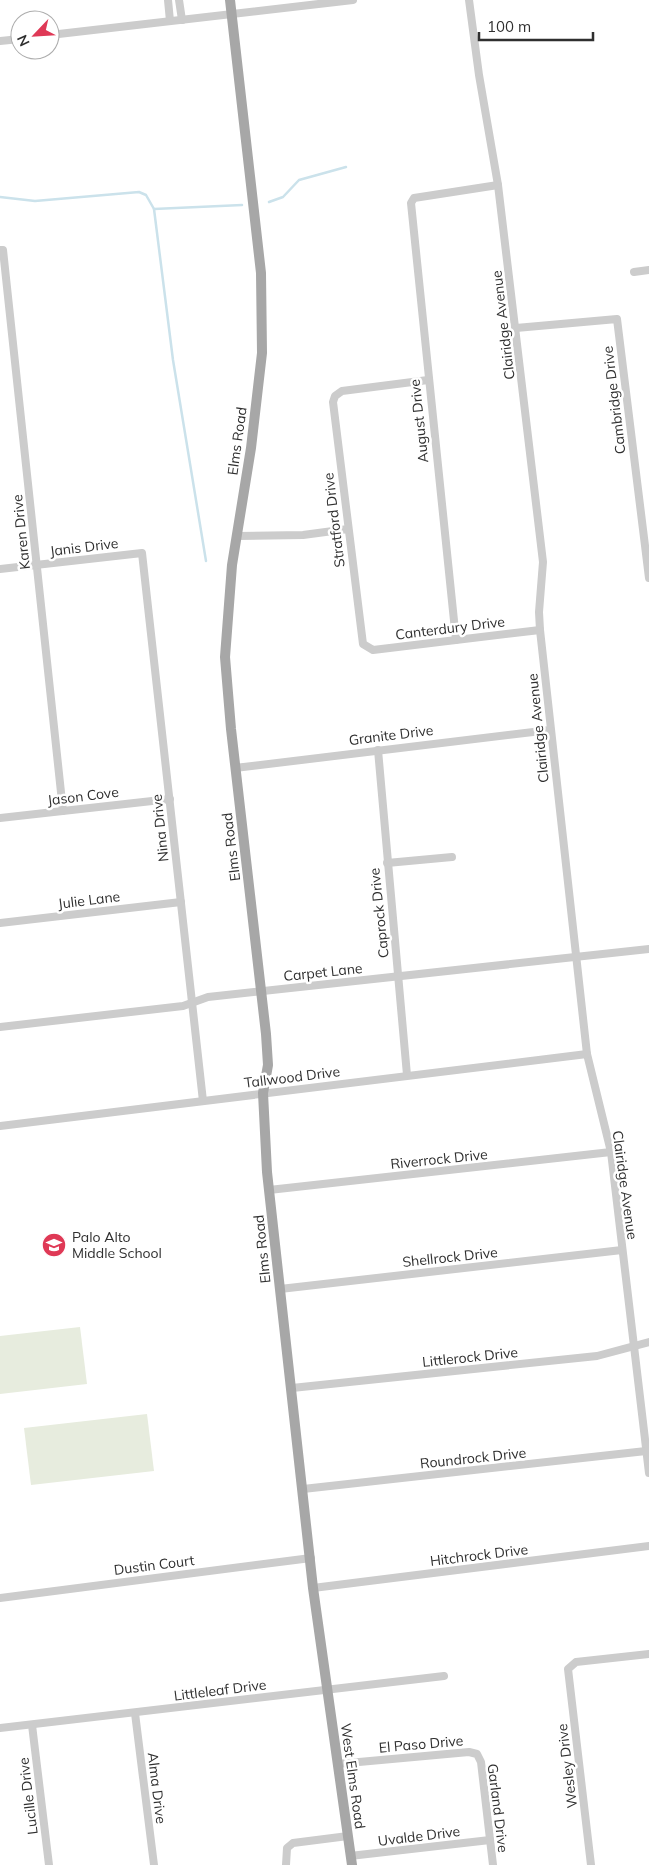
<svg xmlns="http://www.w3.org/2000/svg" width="649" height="1865" font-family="Mulish,sans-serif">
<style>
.green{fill:#e7ecde}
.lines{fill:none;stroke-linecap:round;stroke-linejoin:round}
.stream{stroke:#cbe2eb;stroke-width:2.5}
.minor{stroke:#ccc;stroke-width:8}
.major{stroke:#a7a7a7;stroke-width:10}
.labels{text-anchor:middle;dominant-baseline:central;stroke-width:5;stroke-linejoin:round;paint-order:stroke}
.street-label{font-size:14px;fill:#2f2f2f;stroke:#fff}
.poi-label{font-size:14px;fill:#2f2f2f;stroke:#fff;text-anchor:start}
</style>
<rect width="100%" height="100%" fill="#fff"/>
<g class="green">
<polygon points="80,1327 87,1384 0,1394 0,1336"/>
<polygon points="147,1414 154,1471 31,1485 24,1428"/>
</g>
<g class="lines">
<g class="stream">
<polyline points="0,197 35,201 139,192 146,195 154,209 173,360 206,561"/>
<polyline points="269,202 283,197 299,180 346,167"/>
<polyline points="154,209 242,205"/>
</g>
<g class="minor">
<polyline points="168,0 170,21"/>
<polyline points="179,0 182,20"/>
<polyline points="469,0 479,75 498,185 543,562 539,612 540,630 587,1054 611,1152 649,1473"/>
<polyline points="50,35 353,0"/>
<polyline points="0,41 20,39"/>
<polyline points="0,250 3,250 63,811"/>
<polyline points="634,272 649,270"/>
<polyline points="516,328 617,319 649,578"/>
<polyline points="428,380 342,391 335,396 333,402 363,644 373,650 540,630"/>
<polyline points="237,536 303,535 348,529"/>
<polyline points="0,569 142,553 203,1101"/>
<polyline points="456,640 411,203 414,198 498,185"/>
<polyline points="378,750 407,1075"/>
<polyline points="235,768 550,730"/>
<polyline points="0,818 170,799"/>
<polyline points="387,863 452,857"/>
<polyline points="0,923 181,902"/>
<polyline points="0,1027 183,1006 208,997 649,949"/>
<polyline points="0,1126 587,1054"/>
<polyline points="269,1190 611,1152"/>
<polyline points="280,1289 622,1250"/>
<polyline points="292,1388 597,1356 649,1342"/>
<polyline points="303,1489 646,1451"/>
<polyline points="313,1588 649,1546"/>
<polyline points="0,1598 311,1558"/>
<polyline points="135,1713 154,1865"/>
<polyline points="32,1725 49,1865"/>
<polyline points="0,1728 444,1676"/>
<polyline points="337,1764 469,1752 477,1754 481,1762 493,1865"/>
<polyline points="350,1856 490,1840"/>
<polyline points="286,1865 287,1848 293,1843 348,1836"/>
<polyline points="591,1865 568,1669 576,1662 649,1654"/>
</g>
<polyline class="major" points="230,0 261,273 262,353 251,448 232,565 225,657 231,729 266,1034 268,1065 263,1093 267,1172 313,1588 352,1865"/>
</g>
<defs>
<g id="school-disc" transform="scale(1.25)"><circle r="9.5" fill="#df3956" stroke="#fff"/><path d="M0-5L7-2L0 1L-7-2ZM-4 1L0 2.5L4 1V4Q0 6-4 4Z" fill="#fff"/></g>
</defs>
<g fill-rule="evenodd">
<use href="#school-disc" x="54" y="1245"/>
</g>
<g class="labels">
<g class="street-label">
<text transform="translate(503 325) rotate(-97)">Clairidge Avenue</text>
<text transform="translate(614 400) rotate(-97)">Cambridge Drive</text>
<text transform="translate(419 421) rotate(-96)">August Drive</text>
<text transform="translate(237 441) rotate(-82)">Elms Road</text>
<text transform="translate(334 520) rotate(-97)">Stratford Drive</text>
<text transform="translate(21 532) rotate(-96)">Karen Drive</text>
<text transform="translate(84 547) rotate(-7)">Janis Drive</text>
<text transform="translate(450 628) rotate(-7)">Canterdury Drive</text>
<text transform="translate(538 728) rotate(-96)">Clairidge Avenue</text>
<text transform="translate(391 735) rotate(-7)">Granite Drive</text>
<text transform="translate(83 796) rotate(-7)">Jason Cove</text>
<text transform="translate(160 828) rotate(-96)">Nina Drive</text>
<text transform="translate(231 847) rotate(-97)">Elms Road</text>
<text transform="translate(89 900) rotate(-7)">Julie Lane</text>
<text transform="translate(379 913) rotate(-96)">Caprock Drive</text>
<text transform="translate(323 972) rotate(-6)">Carpet Lane</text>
<text transform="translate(292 1077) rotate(-7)">Tallwood Drive</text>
<text transform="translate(439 1159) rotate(-6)">Riverrock Drive</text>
<text transform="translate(625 1185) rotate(82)">Clairidge Avenue</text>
<text transform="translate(262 1249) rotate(-96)">Elms Road</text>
<text transform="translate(450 1257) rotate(-6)">Shellrock Drive</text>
<text transform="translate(470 1357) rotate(-6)">Littlerock Drive</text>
<text transform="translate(473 1458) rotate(-6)">Roundrock Drive</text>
<text transform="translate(479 1555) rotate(-7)">Hitchrock Drive</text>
<text transform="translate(154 1565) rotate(-7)">Dustin Court</text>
<text transform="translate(220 1690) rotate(-7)">Littleleaf Drive</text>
<text transform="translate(421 1744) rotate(-5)">El Paso Drive</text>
<text transform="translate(567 1766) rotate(-97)">Wesley Drive</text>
<text transform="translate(353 1776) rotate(82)">West Elms Road</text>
<text transform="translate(157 1788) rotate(83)">Alma Drive</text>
<text transform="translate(28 1796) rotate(-97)">Lucille Drive</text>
<text transform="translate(498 1808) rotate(83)">Garland Drive</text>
<text transform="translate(419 1836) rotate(-7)">Uvalde Drive</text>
</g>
<g class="poi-label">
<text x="72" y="1237">Palo Alto<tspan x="72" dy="16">Middle School</tspan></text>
</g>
</g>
<g transform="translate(35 35) rotate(245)"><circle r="24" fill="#ffffff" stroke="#acacac"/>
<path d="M0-4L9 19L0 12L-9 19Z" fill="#df3956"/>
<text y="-8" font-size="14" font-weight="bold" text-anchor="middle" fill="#2f2f2f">N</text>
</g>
<path d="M479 32v8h114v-8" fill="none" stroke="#2f2f2f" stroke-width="2.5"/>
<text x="487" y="32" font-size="15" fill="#2f2f2f" stroke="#ffffff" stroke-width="4" paint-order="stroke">100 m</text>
</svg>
